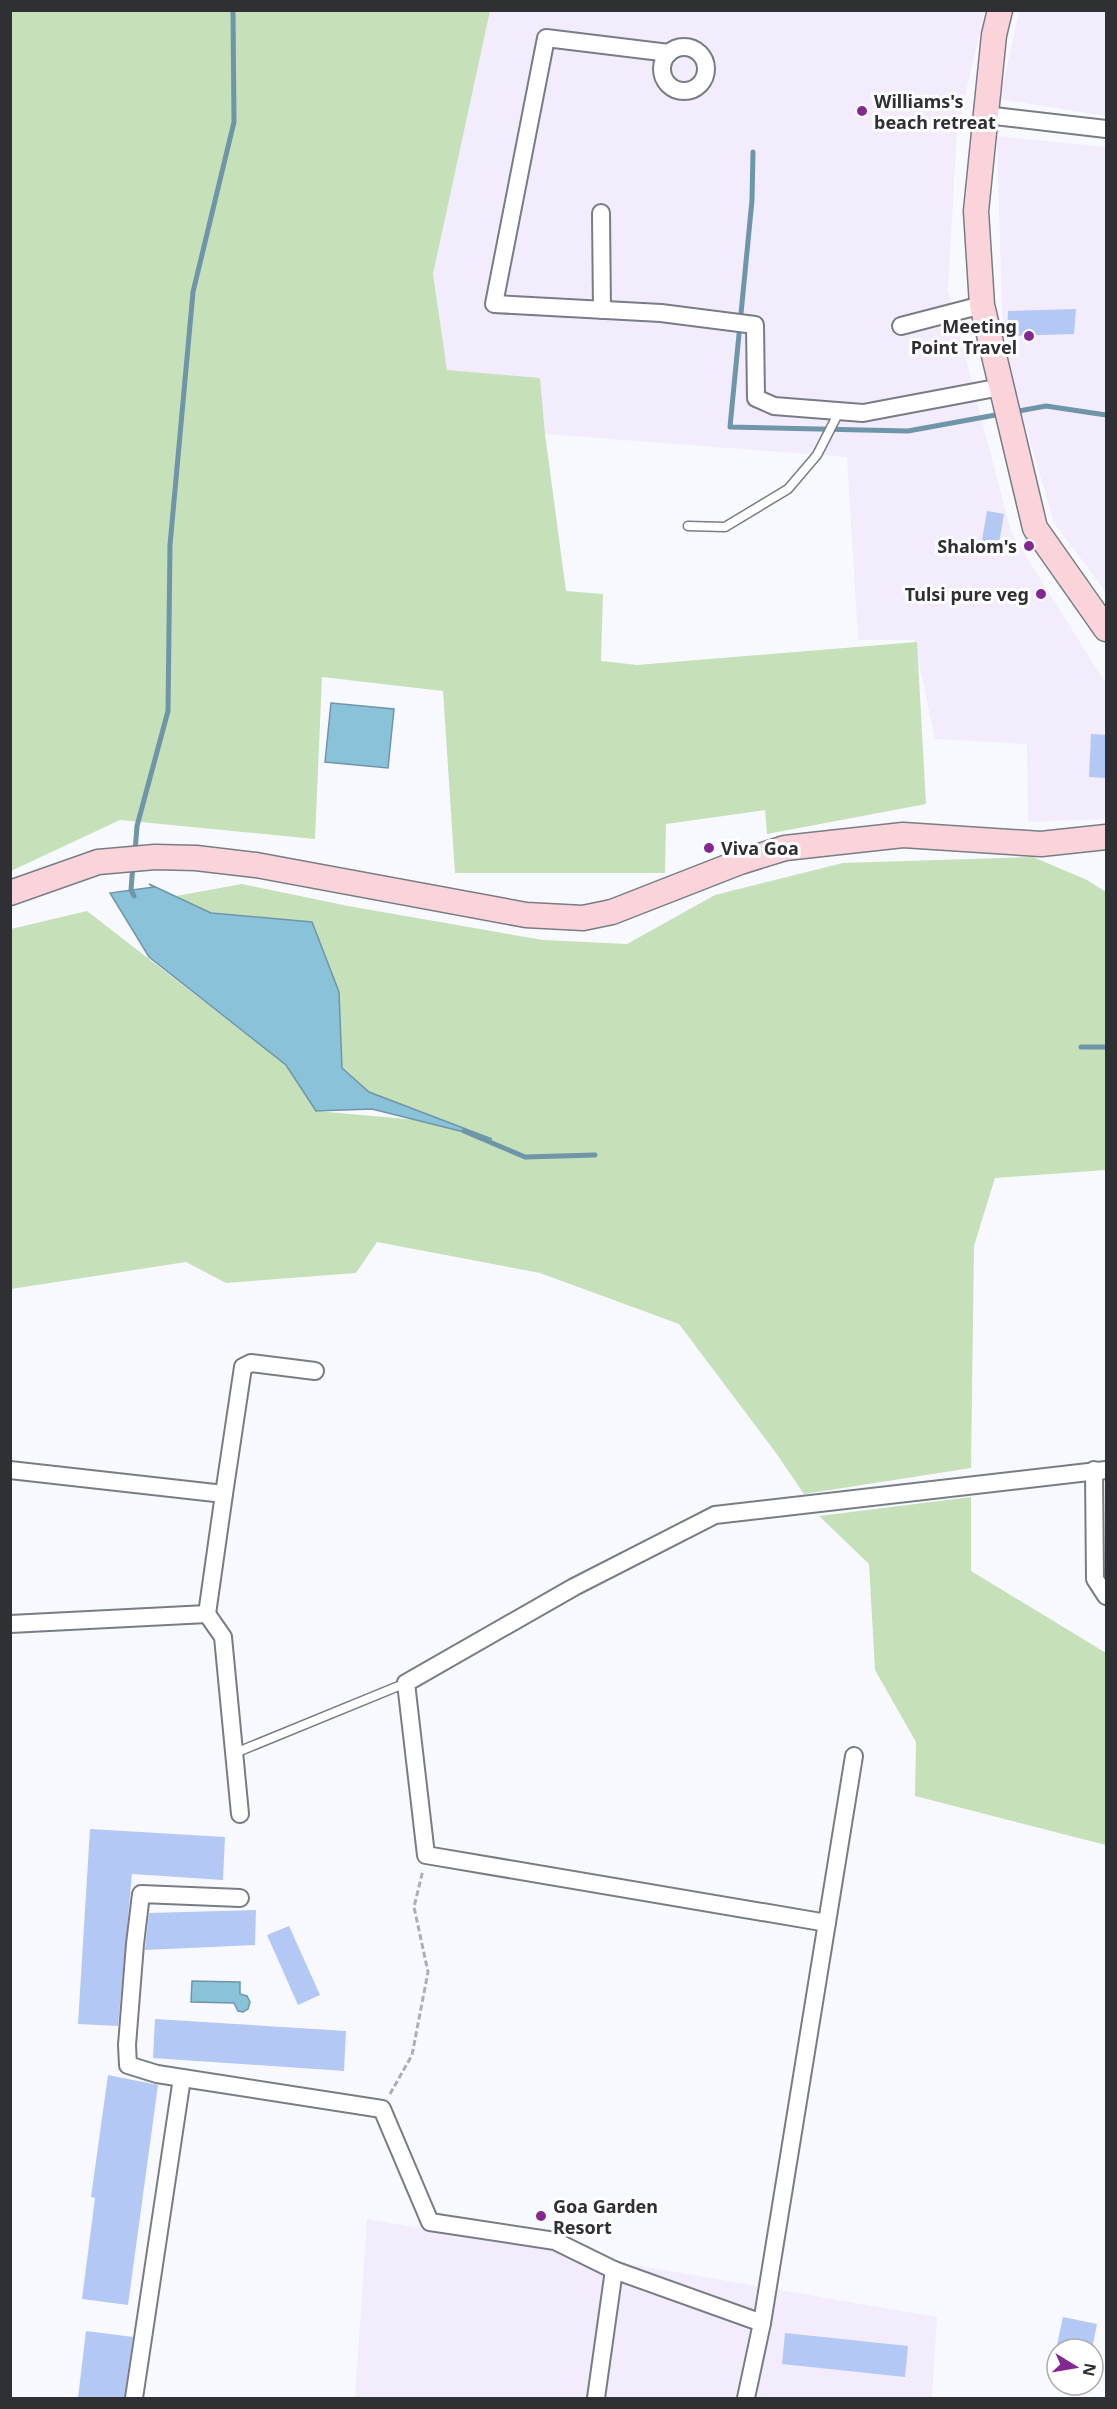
<svg xmlns="http://www.w3.org/2000/svg" width="1117" height="2409" font-family="'Noto Sans',sans-serif">
<style>
.commercial{fill:#f2ecfd}
.green{fill:#c6e0b9}
.water{fill:#8ac2da;stroke:#6f96a8;stroke-width:1.5}
.lines{fill:none;stroke-linecap:round;stroke-linejoin:round}
.stream{stroke:#6f96a8;stroke-width:5}
.building{fill:#b4c8f5}
.lane-casing{stroke:#787c84;stroke-width:11}
.street-casing{stroke:#787c84;stroke-width:20}
.secondary-casing{stroke:#787c84;stroke-width:27}
.path{stroke:#aeafb5;stroke-width:3;stroke-dasharray:6 3;stroke-linecap:butt}
.lane{stroke:#fff;stroke-width:8}
.street{stroke:#fff;stroke-width:16}
.secondary{stroke:#fbd4db;stroke-width:24}
.poi-dot{fill:#852793;stroke:#fff;stroke-width:2}
.labels{text-anchor:middle;dominant-baseline:central;stroke-width:6;stroke-linejoin:round;paint-order:stroke}
.poi-label{font-size:18px;font-weight:bold;fill:#2f3034;stroke:#fff;text-anchor:start}
</style>
<rect width="100%" height="100%" fill="#f7f9ff"/>
<g class="commercial">
<polygon points="490,11 985,11 957,130 948,290 1011,532 1106,684 1106,819 1028,822 1027,744 935,739 914,640 858,640 847,457 545,434 540,378 447,371 433,274"/>
<polygon points="1019,11 1106,11 1106,116 1000,99"/>
<polygon points="997,136 1106,147 1106,592 1054,523 1003,349"/>
<polygon points="367,2219 937,2317 932,2398 355,2398"/>
</g>
<g class="green">
<polygon points="10,11 490,11 433,274 447,370 540,378 545,434 566,591 603,594 601,661 637,665 917,642 926,804 767,834 765,810 666,824 665,873 455,873 443,691 322,677 315,839 120,820 11,871"/>
<polygon points="1033,857 1087,880 1106,892 1106,1170 995,1178 974,1246 971,1468 804,1494 776,1453 679,1324 540,1273 377,1242 356,1273 226,1283 186,1262 11,1289 11,929 87,911 286,1065 316,1111 442,1122 369,1092 342,1068 339,992 312,922 211,913 176,896 242,884 348,906 543,940 627,944 715,895 843,863"/>
<polygon points="971,1497 971,1571 1106,1653 1106,1845 915,1796 916,1742 875,1670 869,1564 819,1516"/>
</g>
<g class="water">
<polygon points="331,703 394,709 388,768 325,762"/>
<polygon points="149,884 211,913 312,922 339,992 342,1068 369,1092 492,1139 372,1109 316,1111 286,1065 149,957 110,893 154,887"/>
<polygon points="192,1981 240,1982 240,1994 247,1996 250,2002 248,2009 243,2012 238,2011 234,2003 191,2002"/>
</g>
<g class="lines">
<g class="stream">
<polyline points="753,152 752,200 730,427 908,431 1001,414"/>
<polyline points="1013,412 1046,406 1106,415"/>
<polyline points="135,852 137,826 168,711 170,545 193,292 234,122 233,10"/>
<polyline points="133,864 131,890 134,896"/>
<polyline points="1081,1047 1106,1047"/>
<polyline points="464,1131 525,1157 595,1155"/>
</g>
</g>
<g class="building">
<polygon points="1076,309 1074,334 1007,336 1008,311"/>
<polygon points="987,511 1004,514 998,549 981,546"/>
<polygon points="1091,734 1107,735 1107,778 1089,777"/>
<polygon points="90,1829 225,1837 223,1880 132,1874 118,2026 78,2024"/>
<polygon points="256,1910 255,1945 145,1950 149,1913"/>
<polygon points="289,1926 320,1995 298,2005 267,1935"/>
<polygon points="155,2019 346,2031 344,2071 153,2058"/>
<polygon points="108,2075 158,2085 128,2305 82,2299 95,2198 91,2197"/>
<polygon points="1063,2317 1097,2324 1092,2349 1056,2349"/>
<polygon points="86,2331 133,2337 124,2398 78,2398"/>
<polygon points="785,2333 908,2346 905,2377 782,2364"/>
</g>
<g class="lines">
<g class="lane-casing">
<g id="lane">
<polyline points="688,526 725,527 788,489 817,455 839,412"/>
<polyline points="235,1753 406,1683"/>
</g>
</g>
<g class="street-casing">
<g id="street">
<circle cx="684" cy="69" r="22"/>
<polyline points="669,53 546,38 494,304 661,313 755,325 756,398 774,406 863,413 1001,387"/>
<polyline points="986,115 1106,129"/>
<polyline points="601,213 602,310"/>
<polyline points="901,326 982,305"/>
<polyline points="10,1470 224,1494 207,1614 10,1624"/>
<polyline points="1094,1470 1095,1579 1106,1596"/>
<polyline points="224,1494 243,1367 251,1363 315,1371"/>
<polyline points="207,1614 223,1637 240,1814"/>
<polyline points="240,1898 141,1894 135,1944 127,2045 128,2065 157,2074 382,2109 430,2222 555,2241 614,2270 596,2398"/>
<polyline points="827,1923 426,1855 406,1683 574,1587 715,1515 1106,1470"/>
<polyline points="614,2270 762,2323 854,1756"/>
<polyline points="134,2398 182,2078"/>
<polyline points="746,2398 762,2323"/>
</g>
</g>
<g class="secondary-casing">
<g id="secondary">
<polyline points="1000,10 994,35 976,211 982,305 1035,528 1106,629"/>
<polyline points="10,893 98,862 155,857 196,858 256,865 526,915 583,918 612,912 740,862 785,848 903,835 1041,844 1106,837"/>
</g>
</g>
<polyline class="path" points="390,2094 412,2055 428,1972 414,1907 423,1870"/>
<use href="#lane" class="lane"/>
<use href="#street" class="street"/>
<use href="#secondary" class="secondary"/>
</g>
<g class="poi-dot">
<circle cx="862" cy="111" r="6"/>
<circle cx="1029" cy="336" r="6"/>
<circle cx="1029" cy="546" r="6"/>
<circle cx="1041" cy="594" r="6"/>
<circle cx="709" cy="848" r="6"/>
<circle cx="541" cy="2216" r="6"/>
</g>
<g class="labels">
<g class="poi-label">
<text x="874" y="101">Williams's<tspan x="874" dy="21">beach retreat</tspan></text>
<text x="1017" y="326" text-anchor="end">Meeting<tspan x="1017" dy="21">Point Travel</tspan></text>
<text x="1017" y="546" text-anchor="end">Shalom's</text>
<text x="1029" y="594" text-anchor="end">Tulsi pure veg</text>
<text x="721" y="848">Viva Goa</text>
<text x="553" y="2206">Goa Garden<tspan x="553" dy="21">Resort</tspan></text>
</g>
</g>
<rect width="1117" height="2409" fill="none" stroke="#2f3034" stroke-width="24"/>
<g transform="translate(1075 2367) rotate(101)"><circle r="28" fill="#ffffff" stroke="#acacae" stroke-width="1.5"/>
<path d="M0-4.5L10 22L0 15L-10 22Z" fill="#852793"/>
<text y="-9" font-size="16" font-weight="bold" text-anchor="middle" fill="#2f3034">N</text>
</g>
</svg>
